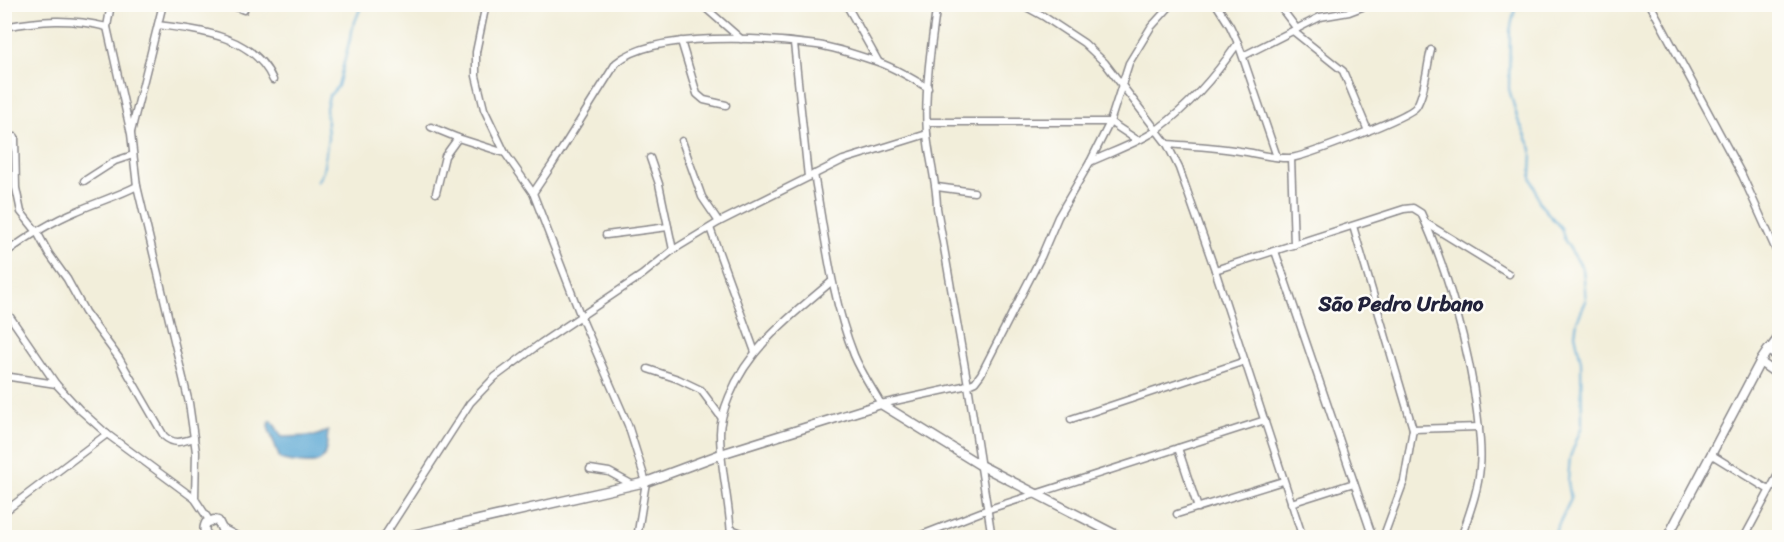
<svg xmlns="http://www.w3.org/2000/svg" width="1784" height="542" font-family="Sriracha,sans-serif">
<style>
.water{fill:#5ba8d4;stroke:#3e6588;stroke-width:1.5}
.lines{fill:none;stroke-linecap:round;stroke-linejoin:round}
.stream{stroke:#5ba8d4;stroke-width:2}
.street-casing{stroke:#8a888a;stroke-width:9}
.secondary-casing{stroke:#8a888a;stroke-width:11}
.street{stroke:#fff;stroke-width:6}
.secondary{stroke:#fff;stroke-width:8}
.labels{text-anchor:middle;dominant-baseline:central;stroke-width:5;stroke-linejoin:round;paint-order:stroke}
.neighbourhood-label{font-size:21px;font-weight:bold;fill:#22223b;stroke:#fdfcf7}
</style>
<rect width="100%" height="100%" fill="#fdfcf7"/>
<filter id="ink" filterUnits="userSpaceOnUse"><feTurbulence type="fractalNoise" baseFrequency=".0167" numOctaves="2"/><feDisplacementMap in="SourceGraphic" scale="12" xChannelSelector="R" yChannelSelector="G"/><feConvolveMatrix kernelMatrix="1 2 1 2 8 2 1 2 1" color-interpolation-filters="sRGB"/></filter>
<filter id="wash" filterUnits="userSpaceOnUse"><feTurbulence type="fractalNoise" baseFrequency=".008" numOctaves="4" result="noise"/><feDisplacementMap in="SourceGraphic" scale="24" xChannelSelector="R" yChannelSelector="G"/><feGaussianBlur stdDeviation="1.35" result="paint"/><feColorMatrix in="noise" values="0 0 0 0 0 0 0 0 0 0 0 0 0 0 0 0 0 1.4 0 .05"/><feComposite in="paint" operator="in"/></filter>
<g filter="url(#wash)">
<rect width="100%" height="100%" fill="#f2eeda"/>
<path class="water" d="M269,421H272L282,437L315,436L328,431C326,450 328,466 304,463C295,462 288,462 280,459L268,427Z"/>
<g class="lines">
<g class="stream">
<polyline points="1516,4 1510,31 1509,89 1518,120 1532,149 1531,177 1540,204 1561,228 1565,241 1583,269 1586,301 1577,321 1575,334 1581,361 1582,426 1570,457 1569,468 1568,482 1571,499 1552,538"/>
<polyline points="317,182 323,172 328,138 326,108 329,96 338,86 353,27 362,4"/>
</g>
</g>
</g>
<g filter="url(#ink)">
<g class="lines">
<g class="street-casing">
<g id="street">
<polyline points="111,4 107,27 131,134 137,186 189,403 196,452 195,499"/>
<polyline points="229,4 244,10"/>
<polyline points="486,4 476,52 476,76 484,109 505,153 533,193 581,317 628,425 646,482 637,538"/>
<polyline points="701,4 741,39"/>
<polyline points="846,4 878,61"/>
<path d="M937,4C931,45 924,94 927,134C929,159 937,183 937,208L968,385L992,538"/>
<polyline points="1021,4 1043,16 1084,43 1105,63 1167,144 1179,168 1215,270 1303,538"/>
<polyline points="1216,4 1230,26 1238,43 1277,157"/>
<polyline points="1278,4 1297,29"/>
<polyline points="1650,4 1742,175 1780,259"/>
<path d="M158,25C200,30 254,36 273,80"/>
<path d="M4,27C41,20 70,18 107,27"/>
<polyline points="1293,31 1343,71 1368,131"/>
<polyline points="681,41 697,94 704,100 726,105"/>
<polyline points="794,43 808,177"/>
<polyline points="1243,56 1320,17 1349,12 1370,4"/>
<polyline points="928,122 1110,122 1137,140"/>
<polyline points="431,127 458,138 505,153"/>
<polyline points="131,132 163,4"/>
<path d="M15,137L16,188L21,212L37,232L49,254L67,279L85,312L119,358L164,436C174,445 182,442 194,438"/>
<polyline points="682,141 702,197 719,222"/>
<path d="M1167,144C1192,146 1216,147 1240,151C1256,153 1274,159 1290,158C1304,157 1409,117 1416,107C1425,94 1427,65 1431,50"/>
<polyline points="650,158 659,184 673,250"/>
<polyline points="1291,158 1294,245"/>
<path d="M1090,162C1109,153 1143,141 1158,129C1189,106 1216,75 1238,43"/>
<path d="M814,174C825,235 831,297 854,355C861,372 872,388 881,404L968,385L975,382L981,374L1041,257L1058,217L1090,162L1110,122L1129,63L1151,27L1172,4"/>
<polyline points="84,181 115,161 133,155"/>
<polyline points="937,187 974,192"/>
<polyline points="436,193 445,156 458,138"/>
<path d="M533,193L552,165L616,63C654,30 769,38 817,45C837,48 857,55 875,61C894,67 911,78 928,88"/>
<polyline points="1426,223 1509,274"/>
<polyline points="1353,226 1413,429 1404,481 1383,538"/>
<polyline points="710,228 755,352"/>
<polyline points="606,235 668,227"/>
<polyline points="1275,251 1373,538"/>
<path d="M4,254C27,237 50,222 77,211C97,202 118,196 137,186"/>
<path d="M1215,270L1404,209L1413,208L1421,213C1448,271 1469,348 1477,412C1479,429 1482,449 1480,467C1478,492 1469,514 1461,538"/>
<polyline points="4,308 56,384 80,410 107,434 195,499 209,520"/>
<polyline points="1768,350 1780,334"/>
<polyline points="648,369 678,379 701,390 721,417"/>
<polyline points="4,376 56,384"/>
<polyline points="1071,419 1245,361"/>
<polyline points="1413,429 1479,427"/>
<polyline points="1178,448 1198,508"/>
<polyline points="1712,455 1769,490"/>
<polyline points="590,469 609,472 633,485"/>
<polyline points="1291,503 1354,483"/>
<polyline points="4,512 107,434"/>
<polyline points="1177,514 1283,481"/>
<polyline points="731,529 755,538"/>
<polyline points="383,538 470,403 495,377 541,343 642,275 673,250 719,222 843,160 927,134"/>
<path d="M731,538C730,502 720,468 720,433C720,420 724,409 729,397C749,347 791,316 831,282"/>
<polyline points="914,538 986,510 1265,420"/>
<polyline points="1744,538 1780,471"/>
</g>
</g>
<g class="secondary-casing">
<g id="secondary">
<polyline points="1760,362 1780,376"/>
<polyline points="222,529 239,538"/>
<path d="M212,538C204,535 203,529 206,523L214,520L218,521L222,529"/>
<polyline points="399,538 646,482 721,454 881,404 980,465 1122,538"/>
<polyline points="1667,538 1760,362 1768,350 1780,358"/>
</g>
</g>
<use href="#street" class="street"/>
<use href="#secondary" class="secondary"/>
</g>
</g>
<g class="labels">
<g class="neighbourhood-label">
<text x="1401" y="304">São Pedro Urbano</text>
</g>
</g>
<rect width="1784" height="542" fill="none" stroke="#fdfcf7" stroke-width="24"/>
</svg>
